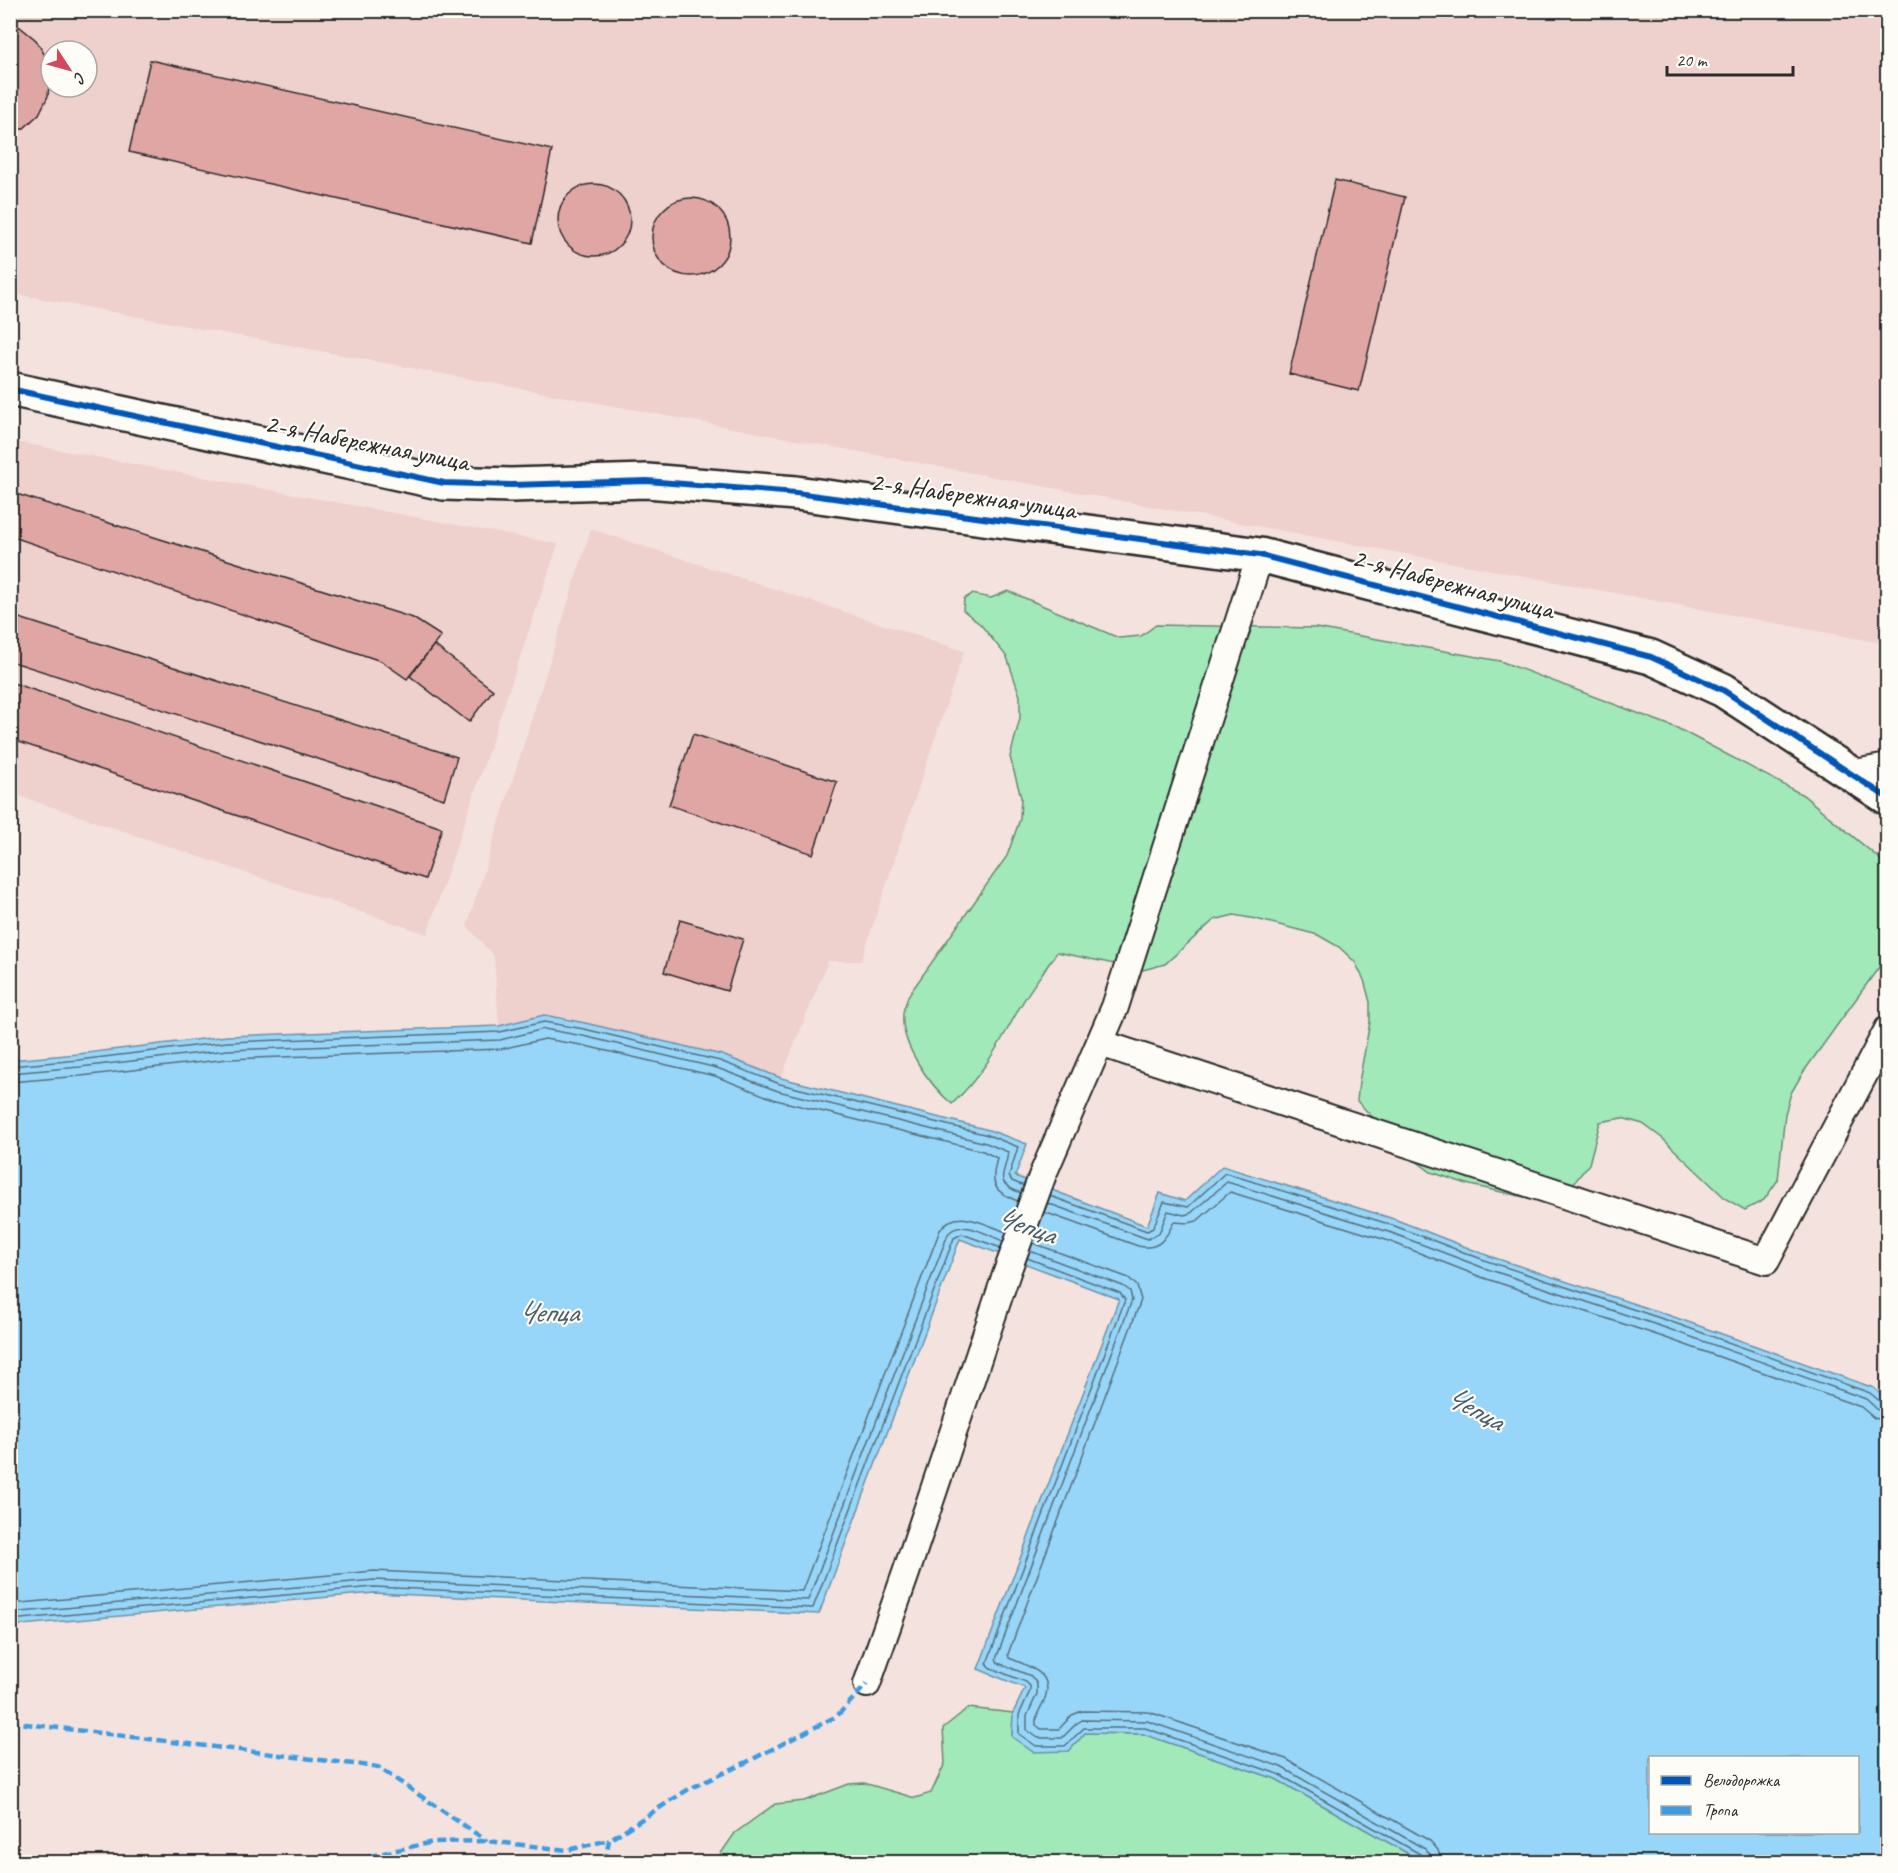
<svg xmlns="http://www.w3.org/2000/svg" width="1898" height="1873" font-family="Caveat,sans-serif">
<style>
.built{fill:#eed0cd;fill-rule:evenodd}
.green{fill:#a1e9b8;stroke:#668a72;stroke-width:1.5}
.water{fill:#97d6f8;stroke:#6c92a6;stroke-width:1.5;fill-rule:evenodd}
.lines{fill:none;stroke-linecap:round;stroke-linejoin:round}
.shore{stroke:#566f7d;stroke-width:1.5}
.building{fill:#e0a6a4;stroke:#2b2b2b;stroke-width:1.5}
.service-casing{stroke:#2b2b2b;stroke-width:30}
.minor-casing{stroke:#2b2b2b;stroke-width:38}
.service{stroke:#fdfcf7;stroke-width:26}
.minor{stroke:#fdfcf7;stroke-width:33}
.quiet{stroke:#3d9ce1;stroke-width:4.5;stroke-dasharray:9 4.5;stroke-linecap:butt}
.cycleway-casing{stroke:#fdfcf7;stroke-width:10}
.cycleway{stroke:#0057b8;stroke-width:6}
.labels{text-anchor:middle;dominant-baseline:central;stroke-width:4.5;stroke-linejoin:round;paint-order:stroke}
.street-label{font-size:28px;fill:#2b2b2b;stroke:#fdfcf7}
.water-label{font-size:30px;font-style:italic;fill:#4b5e68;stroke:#fdfcf7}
</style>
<rect width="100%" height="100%" fill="#f4e2de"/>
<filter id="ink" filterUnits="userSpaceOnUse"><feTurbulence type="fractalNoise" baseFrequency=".0167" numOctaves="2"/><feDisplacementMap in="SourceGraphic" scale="12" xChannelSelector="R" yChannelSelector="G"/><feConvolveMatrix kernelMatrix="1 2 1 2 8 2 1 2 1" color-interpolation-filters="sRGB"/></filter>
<g filter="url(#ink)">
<g class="built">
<path d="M10,11H1887V644L11,293ZM51,51H87V87H51Z"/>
<polygon points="11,441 558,544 427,934 11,793"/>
<polygon points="591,529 964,651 861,961 828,961 781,1078 722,1055 585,1023 544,1015 499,1026 494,956 467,926"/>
</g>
<g class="green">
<path d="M1008,591L1119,638L1141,636L1156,625L1316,628L1500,661L1677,728L1803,795L1886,864L1887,868V956L1802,1074L1791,1093L1785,1114L1778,1180L1764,1200L1745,1210L1726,1199L1662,1138L1643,1124L1622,1118L1600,1122L1589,1164L1562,1198L1538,1200L1470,1185L1431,1172L1412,1158L1357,1101L1359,1082L1370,1022V1002L1364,980L1355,962L1339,947L1318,935L1256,919L1234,915L1214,920L1165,964L1143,970L1057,952C1044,972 1027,992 1016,1014C998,1047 980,1078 952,1104C930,1085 900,1045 903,1014C903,1008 907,1002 908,996L1007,856L1020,819L1021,797L1010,757L1020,718V696L1007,657L981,625L963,610L964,599L972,594L991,598Z"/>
<polygon points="968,1708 1013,1713 1012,1737 1069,1751 1085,1733 1143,1734 1276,1779 1423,1862 715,1862 735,1833 775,1804 804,1801 849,1784 864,1783 915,1798 931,1793 945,1763 943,1728"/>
</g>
<path class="water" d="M544,1015L585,1023L722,1055L781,1078L989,1130L1027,1144L1015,1176L1147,1226L1160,1193L1185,1201L1222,1166L1394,1219L1489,1256L1671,1316L1874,1388L1888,1401L1887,1862H1423L1276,1779L1143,1734L1085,1733L1069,1751L1033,1752L1012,1737L1013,1713L1025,1688L978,1669L1119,1299L960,1239L819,1614L374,1593L11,1626V1060L78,1054L227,1036L499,1026ZM1650,1758H1858V1832H1650Z"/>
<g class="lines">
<g class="shore">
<polyline points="10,1066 79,1060 227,1042 500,1032 544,1022 584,1029 720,1061 780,1084 988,1135 1018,1147 1009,1176 1012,1181 1024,1186"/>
<path d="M10,1073L80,1067L228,1050L500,1040L544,1029L583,1036L717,1068L778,1091L986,1143L1008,1152C1006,1174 991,1182 1021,1193"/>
<path d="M10,1082L81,1076L228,1059L501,1049L545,1039L581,1045L715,1076L776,1100L983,1151L997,1158C991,1183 991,1191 1018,1201"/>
<polyline points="1050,1196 1147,1231 1153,1228 1164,1202 1188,1207 1225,1173 1392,1225 1487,1261 1669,1321 1870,1393 1882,1403 1888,1405"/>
<polyline points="1047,1203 1148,1239 1159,1233 1168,1211 1184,1215 1191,1213 1227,1182 1389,1232 1484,1268 1666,1328 1866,1399 1878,1410 1888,1412"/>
<path d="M1044,1212L1138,1246C1159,1251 1166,1238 1174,1222L1188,1223L1197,1221L1230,1192L1386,1240L1481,1277L1663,1337L1861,1407L1874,1418L1888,1421"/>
<path d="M1033,1243L1129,1278L1137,1286L1141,1300L1008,1654L1009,1658C1031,1667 1057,1674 1043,1703C1039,1711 1035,1717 1036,1725L1041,1729H1059L1072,1715L1082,1711L1149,1712L1286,1759L1430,1841L1438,1850L1441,1862"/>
<polyline points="1030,1251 1123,1286 1130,1291 1132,1300 996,1659 998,1663 1031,1676 1037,1684 1037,1694 1027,1716 1027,1730 1038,1738 1062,1738 1076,1724 1082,1720 1147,1721 1281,1767 1425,1849 1430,1854 1432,1862"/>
<polyline points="1027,1258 1120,1293 1125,1300 987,1663 988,1667 1026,1682 1030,1686 1030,1691 1019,1715 1019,1734 1036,1746 1065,1746 1084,1728 1145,1728 1278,1774 1420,1854 1424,1862"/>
<path d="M10,1604L374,1571L802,1591L940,1230C956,1206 986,1225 1006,1232"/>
<path d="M10,1613L374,1580L808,1600L948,1234C961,1218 987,1235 1003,1241"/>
<polyline points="10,1620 374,1587 813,1608 954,1238 962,1234 1001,1248"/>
</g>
</g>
<g class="building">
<polygon points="10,24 20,27 36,40 46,57 50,76 48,96 39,114 24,128 10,134"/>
<polygon points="150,60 552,150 532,243 129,152"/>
<polygon points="1335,180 1405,197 1359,391 1289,374"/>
<circle cx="594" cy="220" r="36"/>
<circle cx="691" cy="237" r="39"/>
<polygon points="10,492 413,618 441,636 407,679 381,661 10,536"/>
<polygon points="10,615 457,757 444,799 10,661"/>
<polygon points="434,645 493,690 469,722 410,676"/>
<polygon points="10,682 442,828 425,879 10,739"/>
<polygon points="693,734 837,782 813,854 669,805"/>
<polygon points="680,920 743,939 727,991 664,972"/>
</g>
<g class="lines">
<g class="service-casing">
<g id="service">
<polyline points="1849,774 1888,767"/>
<polyline points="1100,1043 1766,1261 1888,1029"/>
<polyline points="867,1684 906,1573 1007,1272 1043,1174 1115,1007 1260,555"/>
</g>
</g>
<g class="minor-casing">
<polyline id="minor" points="10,389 444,483 511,485 647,481 796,493 1260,555 1651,657 1723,690 1888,798"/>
</g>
<use href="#service" class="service"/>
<use href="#minor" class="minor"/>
<g class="quiet">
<polyline points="10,1722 378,1767 487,1841"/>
<polyline points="343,1862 433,1842 487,1841 568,1850 609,1840"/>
<polyline points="605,1862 609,1840 689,1789 747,1762 837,1716 867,1684"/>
</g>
<g class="cycleway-casing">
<polyline id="cycleway" points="10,389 444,483 511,485 647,481 796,493 1260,555 1651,657 1723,690 1888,798"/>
</g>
<use href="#cycleway" class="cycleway"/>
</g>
</g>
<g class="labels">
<g class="street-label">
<text transform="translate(367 442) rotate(11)">2-я Набережная улица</text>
<text transform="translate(973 495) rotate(8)">2-я Набережная улица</text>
<text transform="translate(1453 583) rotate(15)">2-я Набережная улица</text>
</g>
<g class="water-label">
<text transform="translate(1026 1225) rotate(19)">Чепца</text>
<text x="548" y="1312">Чепца</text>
<text transform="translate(1475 1408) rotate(29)">Чепца</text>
</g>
</g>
<rect width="1898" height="1873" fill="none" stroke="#fdfcf7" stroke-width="36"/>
<rect x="18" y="18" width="1862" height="1837" fill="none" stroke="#2b2b2b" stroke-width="2" filter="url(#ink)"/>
<rect x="1649" y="1756" width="210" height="78" fill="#fdfcf7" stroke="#a9a8a5" stroke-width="1.5"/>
<rect x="1661" y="1776" width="30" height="9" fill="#0057b8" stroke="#a9a8a5" stroke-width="1.5"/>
<text x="1703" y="1786" font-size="18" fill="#2b2b2b">Велодорожка</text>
<rect x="1661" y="1806" width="30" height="9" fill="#3d9ce1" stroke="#a9a8a5" stroke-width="1.5"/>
<text x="1703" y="1816" font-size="18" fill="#2b2b2b">Тропа</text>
<g transform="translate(69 69) rotate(126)"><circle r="28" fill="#fdfcf7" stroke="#a9a8a5" stroke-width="1.5"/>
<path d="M0-4.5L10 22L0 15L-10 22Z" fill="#d1495b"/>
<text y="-9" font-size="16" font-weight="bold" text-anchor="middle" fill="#2b2b2b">С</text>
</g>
<path d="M1667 66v9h126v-9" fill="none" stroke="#2b2b2b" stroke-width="3"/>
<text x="1676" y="66" font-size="18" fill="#2b2b2b" stroke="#fdfcf7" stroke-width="4.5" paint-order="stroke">20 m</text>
</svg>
